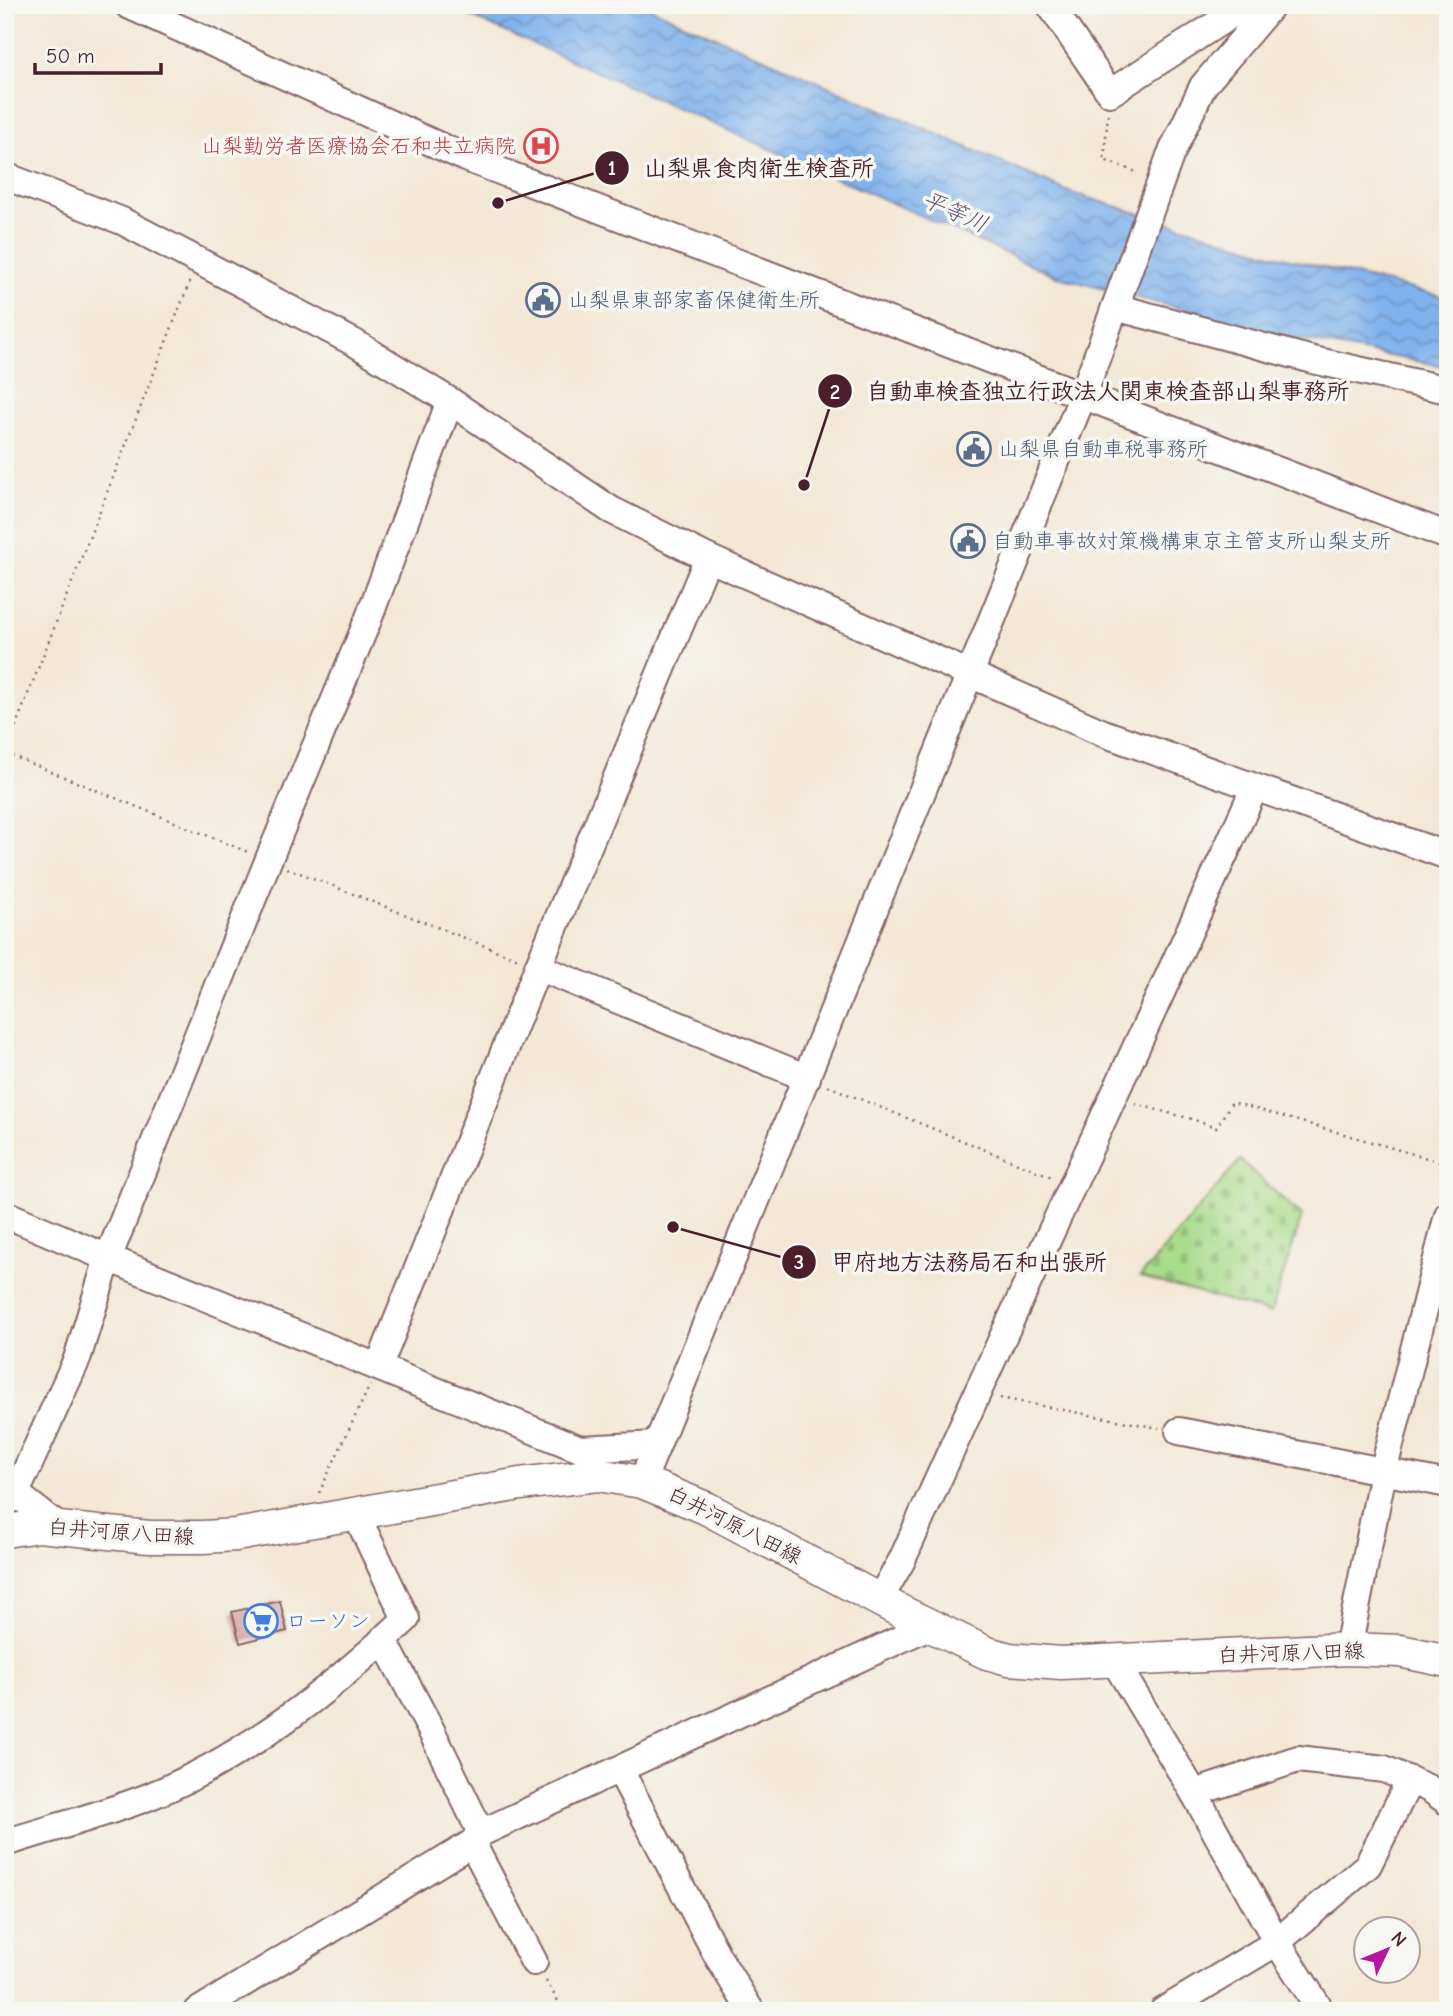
<svg xmlns="http://www.w3.org/2000/svg" width="1453" height="2016" font-family="'Comic Neue','Klee One',sans-serif">
<style>
.cemetery{fill:url(#cemetery-stones);stroke:#7a7e5b;stroke-width:2}
.water{fill:url(#water-waves);stroke:#65698c;stroke-width:2}
.building{fill:#d6a29d}
.lines{fill:none;stroke-linecap:round;stroke-linejoin:round}
.minor-casing{stroke:#856566;stroke-width:30}
.major-casing{stroke:#856566;stroke-width:35}
.path{stroke:#856566;stroke-width:2.5;stroke-dasharray:2 5;stroke-linecap:butt}
.minor{stroke:#fff;stroke-width:26}
.major{stroke:#fff;stroke-width:32}
.labels{text-anchor:middle;dominant-baseline:central;stroke-width:7;stroke-linejoin:round;paint-order:stroke}
.health-label{font-size:21px;fill:#be3a42;stroke:#f6f6f2;text-anchor:end}
.service-label{font-size:21px;fill:#4e5e75;stroke:#f6f6f2;text-anchor:start}
.street-label{font-size:21px;fill:#4a1f2b;stroke:#f6f6f2}
.shop-label{font-size:21px;fill:#366cbe;stroke:#f6f6f2;text-anchor:start}
.water-label{font-size:23px;font-style:italic;fill:#5d536f;stroke:#f6f6f2}
.leader{fill:none;stroke:#4a1f2b;stroke-width:2.5}
.callout-dot{fill:#4a1f2b;stroke:#f6f6f2;stroke-width:2.5}
.mark-label{font-size:21px;text-anchor:middle;font-weight:bold;fill:#fff}
.callout-label{font-size:23px;text-anchor:middle;font-weight:bold;fill:#4a1f2b;stroke:#f6f6f2;stroke-width:7;stroke-linejoin:round;paint-order:stroke}
</style>
<defs>
<pattern id="cemetery-stones" width="16" height="16" patternUnits="userSpaceOnUse" patternTransform="scale(1.75)"><rect width="16" height="16" fill="#a9dc8b"/><path d="M2 7V4a2 2 0 0 1 4 0v3zM10 15v-3a2 2 0 0 1 4 0v3z" fill="#93bc78"/></pattern>
<pattern id="water-waves" width="16" height="10" patternUnits="userSpaceOnUse" patternTransform="scale(1.75)"><rect width="16" height="10" fill="#80b3ed"/><path d="M0 5q4-4 8 0t8 0" fill="none" stroke="#6b91c0"/></pattern>
</defs>
<rect width="100%" height="100%" fill="#f6f6f2"/>
<filter id="ink" filterUnits="userSpaceOnUse"><feTurbulence type="fractalNoise" baseFrequency=".0143" numOctaves="2"/><feDisplacementMap in="SourceGraphic" scale="14" xChannelSelector="R" yChannelSelector="G"/><feConvolveMatrix kernelMatrix="1 2 1 2 8 2 1 2 1" color-interpolation-filters="sRGB"/></filter>
<filter id="wash" filterUnits="userSpaceOnUse"><feTurbulence type="fractalNoise" baseFrequency=".00686" numOctaves="4" result="noise"/><feDisplacementMap in="SourceGraphic" scale="28" xChannelSelector="R" yChannelSelector="G"/><feGaussianBlur stdDeviation="1.57" result="paint"/><feColorMatrix in="noise" values="0 0 0 0 0 0 0 0 0 0 0 0 0 0 0 0 0 1.4 0 .05"/><feComposite in="paint" operator="in"/></filter>
<g filter="url(#wash)">
<rect width="100%" height="100%" fill="#f3e8d5"/>
<polygon class="cemetery" points="1240,1160 1302,1216 1271,1313 1140,1277"/>
<polygon class="water" points="445,5 643,5 1069,192 1278,256 1448,298 1448,367 1288,337 1059,277"/>
<g id="blocks">
<polygon class="building" points="280,1601 287,1631 240,1643 232,1612"/>
</g>
</g>
<g filter="url(#ink)">
<use href="#blocks" fill-opacity="0" stroke="#856566" stroke-width="2"/>
<g class="lines">
<g class="minor-casing">
<g id="minor">
<polyline points="128,5 466,158 1448,536"/>
<polyline points="1050,5 1110,93 1246,5"/>
<polyline points="5,176 122,221 355,343 450,401 611,510 708,558 1103,733 1448,856"/>
<polyline points="1115,307 1313,360 1448,390"/>
<polyline points="538,967 807,1078"/>
<polyline points="5,1214 108,1258 580,1449 657,1445"/>
<polyline points="379,1366 538,967 708,558"/>
<polyline points="1179,1431 1448,1484"/>
<polyline points="642,1482 1083,395 1170,156 1203,86 1272,5"/>
<polyline points="5,1485 59,1527"/>
<polyline points="5,1504 16,1493 77,1359 108,1258 268,861 368,620 450,401"/>
<path d="M879,1600L902,1560C1017,1302 1138,1046 1254,789"/>
<polyline points="383,1639 432,1732 481,1833"/>
<polyline points="1348,1649 1383,1472 1448,1215"/>
<polyline points="1115,1662 1194,1793 1277,1942 1321,2011"/>
<polyline points="620,1770 718,1957 751,2011"/>
<polyline points="1194,1793 1298,1759 1384,1769 1430,1789 1448,1802"/>
<path d="M5,1843C52,1828 102,1815 148,1797C245,1758 330,1690 406,1619L356,1514"/>
<polyline points="472,1843 534,1962"/>
<polyline points="198,2011 472,1843 481,1833 929,1626"/>
<polyline points="1163,2011 1277,1942 1368,1865 1410,1780"/>
</g>
</g>
<g class="major-casing">
<polyline id="major" points="5,1531 39,1526 149,1537 203,1537 236,1535 520,1484 597,1475 642,1482 706,1508 902,1612 987,1653 1009,1659 1061,1663 1348,1649 1400,1651 1448,1661"/>
</g>
<g class="path">
<polyline points="1108,114 1104,160 1139,173"/>
<polyline points="5,753 248,852"/>
<polyline points="5,753 190,281"/>
<polyline points="287,868 518,959"/>
<polyline points="828,1086 1052,1177"/>
<polyline points="1135,1104 1192,1119 1216,1128 1232,1102 1448,1164"/>
<polyline points="1000,1398 1159,1428"/>
<polyline points="319,1493 370,1385"/>
<polyline points="546,1981 564,2011"/>
</g>
<use href="#minor" class="minor"/>
<use href="#major" class="major"/>
</g>
</g>
<defs>
<g id="hospital-ring" transform="scale(1.75)"><circle r="9.5" fill="#f6f6f2" stroke="#e0444e" stroke-width="1.5"/><path d="M-5-5h3v3.5h4V-5h3V5h-3V1.5h-4V5h-3Z" fill="#e0444e"/></g>
<g id="civic-ring" transform="scale(1.75)"><circle r="9.5" fill="#f6f6f2" stroke="#5c6f8a" stroke-width="1.5"/><path d="M-.6-6.5H3V-4.5H.6V-3L4-1V1h2V6H-6V1h2V-1L-.6-3ZM-1.2 2.5V6h2.4V2.5Z" fill="#5c6f8a"/></g>
<g id="supermarket-ring" transform="scale(1.75)"><circle r="9.5" fill="#f6f6f2" stroke="#3f7fe0" stroke-width="1.5"/><path d="M-6-5.5h2.5l.6 2H6L4.5 2H-2.5L-4.4-4H-6ZM-1.5 3.2a1.3 1.3 0 1 0 .1 0ZM3 3.2a1.3 1.3 0 1 0 .1 0Z" fill="#3f7fe0"/></g>
</defs>
<g fill-rule="evenodd">
<use href="#hospital-ring" x="541" y="146"/>
<use href="#civic-ring" x="543" y="300"/>
<use href="#civic-ring" x="974" y="449"/>
<use href="#civic-ring" x="968" y="541"/>
<use href="#supermarket-ring" x="261" y="1621"/>
</g>
<g class="labels">
<g class="health-label">
<text x="516" y="146">山梨勤労者医療協会石和共立病院</text>
</g>
<g class="service-label">
<text x="568" y="300">山梨県東部家畜保健衛生所</text>
<text x="998" y="449">山梨県自動車税事務所</text>
<text x="992" y="541">自動車事故対策機構東京主管支所山梨支所</text>
</g>
<g class="street-label">
<text transform="translate(735 1525) rotate(27)">白井河原八田線</text>
<text transform="translate(121 1532) rotate(4)">白井河原八田線</text>
<text transform="translate(1291 1653) rotate(-2)">白井河原八田線</text>
</g>
<g class="shop-label">
<text x="286" y="1621">ローソン</text>
</g>
<g class="water-label">
<text transform="translate(955 212) rotate(24)">平等川</text>
</g>
</g>
<path class="leader" d="M498 203L612 168M804 485L835 391M673 1227L799 1262"/>
<g class="callout-dot">
<circle cx="498" cy="203" r="7"/>
<circle cx="804" cy="485" r="7"/>
<circle cx="673" cy="1227" r="7"/>
<circle cx="612" cy="168" r="18"/>
<circle cx="835" cy="391" r="18"/>
<circle cx="799" cy="1262" r="18"/>
</g>
<g class="mark-label">
<text x="612" y="175">1</text>
<text x="835" y="399">2</text>
<text x="799" y="1269">3</text>
</g>
<g class="callout-label">
<text x="759" y="176">山梨県食肉衛生検査所</text>
<text x="1108" y="399">自動車検査独立行政法人関東検査部山梨事務所</text>
<text x="969" y="1270">甲府地方法務局石和出張所</text>
</g>
<rect width="1453" height="2016" fill="none" stroke="#f6f6f2" stroke-width="28"/>
<g transform="translate(1387 1950) rotate(47)"><circle r="33" fill="#f6f6f2" stroke="#b1a0a2" stroke-width="2"/>
<path d="M0-5L12 26L0 18L-12 26Z" fill="#b5179e"/>
<text y="-10" font-size="19" font-weight="bold" text-anchor="middle" fill="#4a1f2b">N</text>
</g>
<path d="M35 63v10h126v-10" fill="none" stroke="#4a1f2b" stroke-width="3.5"/>
<text x="46" y="63" font-size="21" fill="#4a1f2b" stroke="#f6f6f2" stroke-width="5" paint-order="stroke">50 m</text>
</svg>
